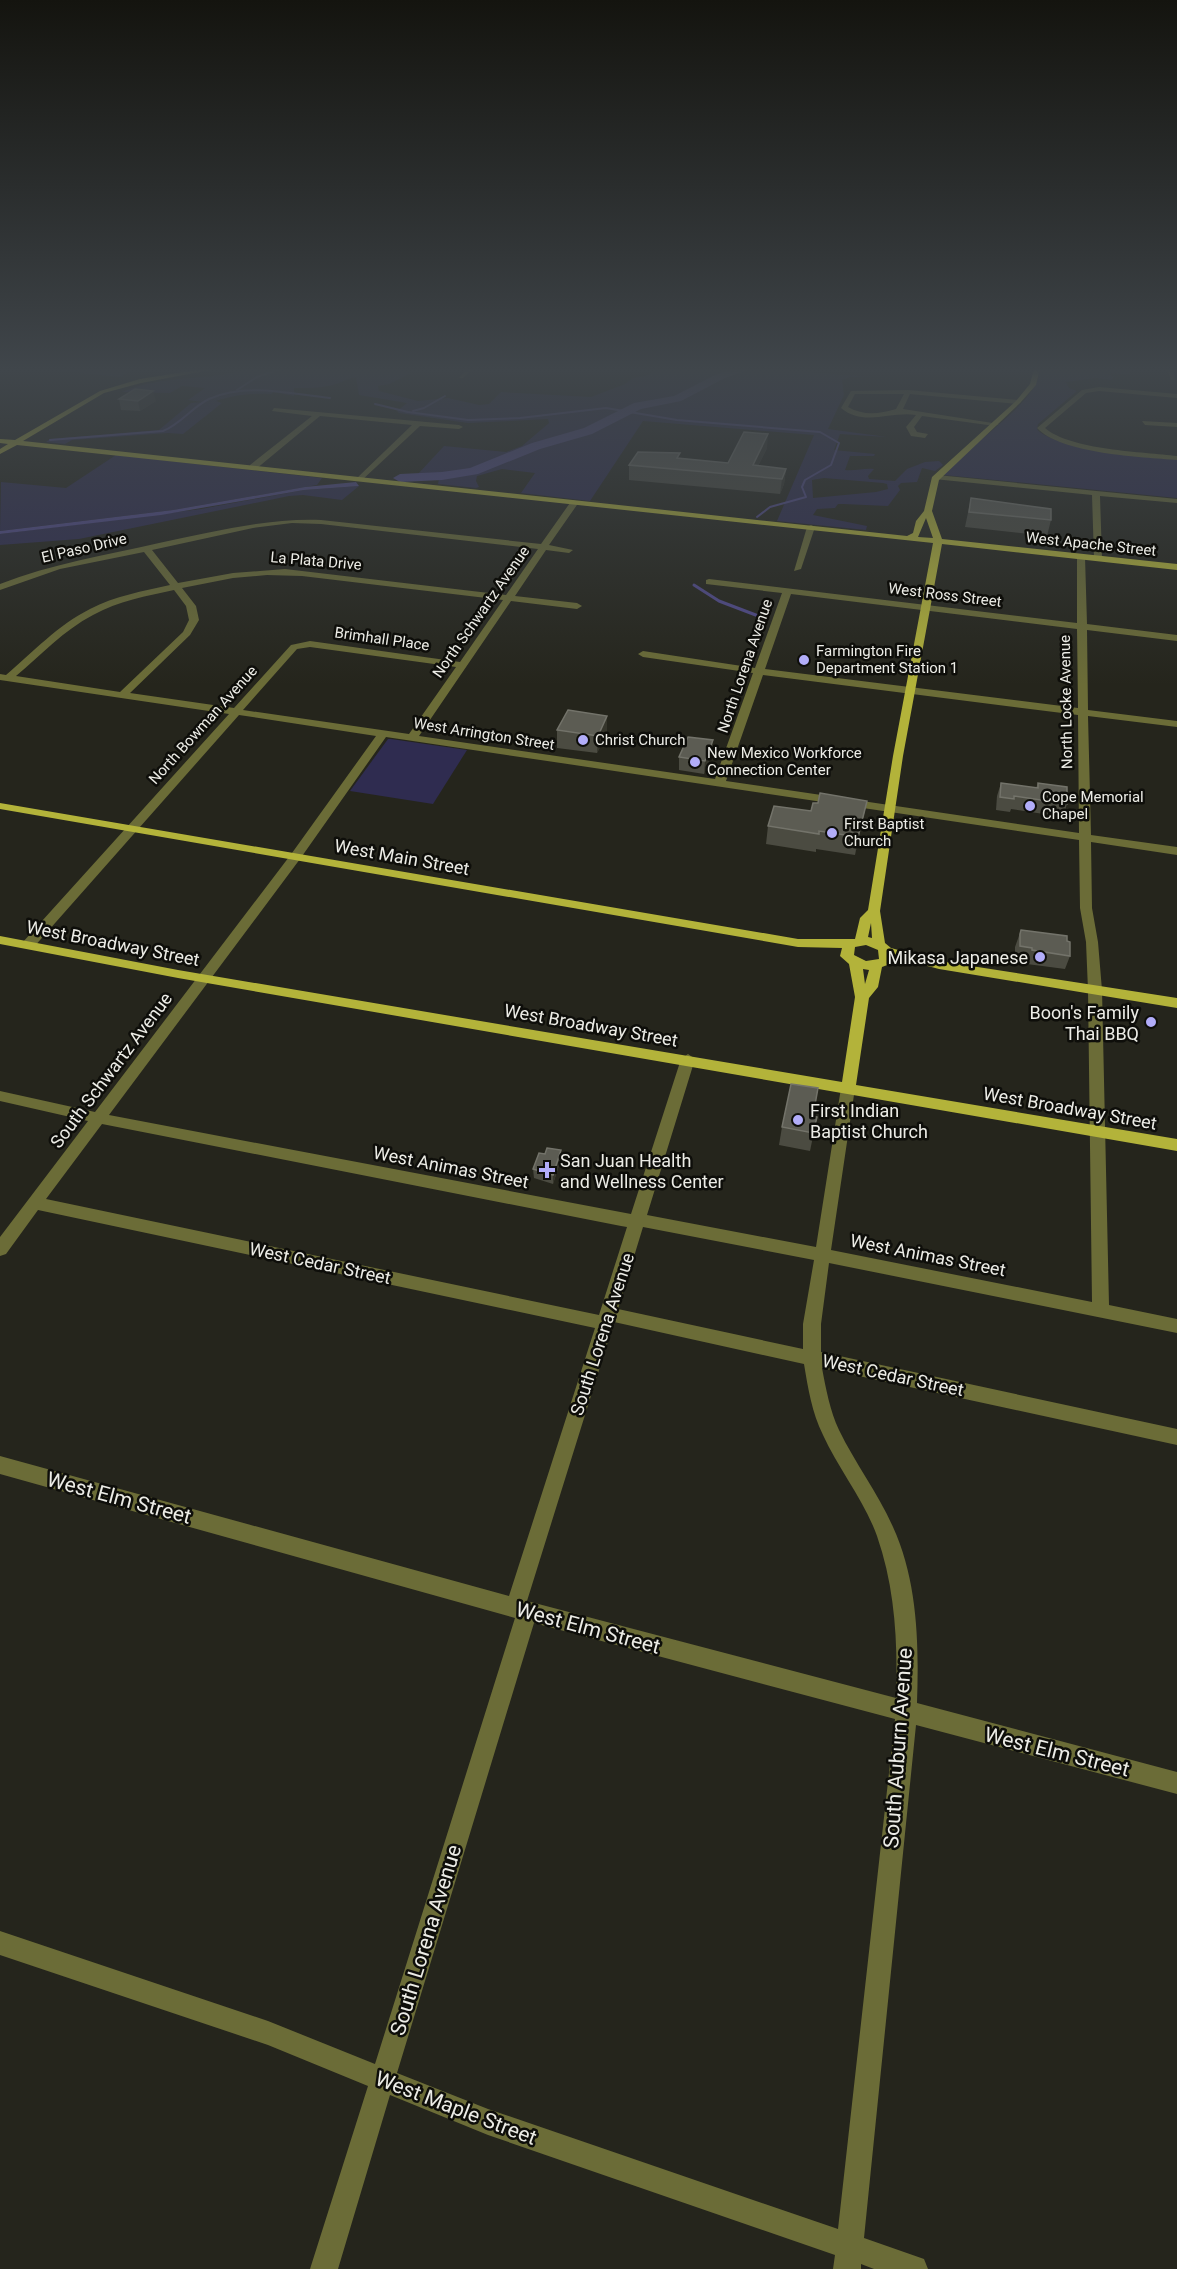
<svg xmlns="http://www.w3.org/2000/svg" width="1177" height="2269" font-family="Roboto,sans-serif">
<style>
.green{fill:#2f2c50;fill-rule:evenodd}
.water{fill:#524b8c}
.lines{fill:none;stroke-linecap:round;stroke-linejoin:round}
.stream-far1{stroke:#524b8c;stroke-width:2}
.stream{stroke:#524b8c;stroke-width:3}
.river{fill:#524b8c;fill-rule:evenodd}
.minor{fill:#6b6c37;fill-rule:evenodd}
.major{fill:#b3b33a;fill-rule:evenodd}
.wall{fill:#4b4b41}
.shaded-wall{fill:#35352b}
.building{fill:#5c5c53;stroke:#73736a;stroke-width:1.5}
.poi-dot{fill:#b2adf9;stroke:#0e0e0a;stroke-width:2}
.labels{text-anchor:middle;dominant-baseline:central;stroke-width:5;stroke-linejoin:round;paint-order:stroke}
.far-street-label{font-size:15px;fill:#ecece6;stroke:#0e0e0a}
.far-poi-label{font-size:15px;fill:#ecece6;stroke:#0e0e0a;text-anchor:start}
.street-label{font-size:18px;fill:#ecece6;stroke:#0e0e0a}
.poi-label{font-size:18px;fill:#ecece6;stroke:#0e0e0a;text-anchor:end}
.near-street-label{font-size:21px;fill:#ecece6;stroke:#0e0e0a}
</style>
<rect width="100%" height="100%" fill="#25251c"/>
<g class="green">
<polygon points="34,368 135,368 120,377"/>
<path d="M250,368H408L405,371L411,373L389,384L378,386L379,391L418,401L448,398L479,405L489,404L501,392L591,397L625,384L633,378L649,375L655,368H744L721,375L677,399L632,406L588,431L565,439L592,430L636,408L676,401L715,383L723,376L749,368H784V370L872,377H850L842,380L844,395L828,429L887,437L840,434L834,450L875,454L874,456H850L845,470C856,471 864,468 874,469L868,476L869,479L895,481L907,469L925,462L939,461L943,465L935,471L922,468L917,482L901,483L898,486L900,490L888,506L843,504H838L835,508L817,509L813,515L867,526L866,530L777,521L814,435L643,421L590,501L521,493L535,473L502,469L477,476L476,481L479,487L476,488L438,484L439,479L435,478L473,473L483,466L560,440L467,471L424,476L418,474L444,446L506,452L522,446L549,423L548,419L468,423L399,413L397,411L407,403L359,395L356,377C346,379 339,384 329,386C318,388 305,388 294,388V396L274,392L271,394C251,393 236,395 216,401L222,403L183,434L168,433L72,440L65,444L46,442L50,439L159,430L191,403L202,402L188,400L205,388L182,386L170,393L122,392C161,374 209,382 250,368ZM824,478L883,483L887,484L888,489L876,492L813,498L812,480Z"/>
<path d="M1040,368H1133L1129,369L1130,374L1110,373L1108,374L1114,377L1111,380L1096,378L1066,382L1069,388L1077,391L1038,424L1037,429C1049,448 1151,456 1177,459V498L944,475C963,447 1041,403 1040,368Z"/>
<polygon points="116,455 322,478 317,485 173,510 0,531 1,482 66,488"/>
<polygon points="359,486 342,500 303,495 289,496 79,539 0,545 0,534 201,509 304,490"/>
<polygon points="388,739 391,739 467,750 433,804 350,791"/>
</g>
<polygon class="water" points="356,482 359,486 304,490 161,515 0,534 0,531 173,510 305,487"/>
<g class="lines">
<g class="stream-far1">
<polyline points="237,390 257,377 283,368"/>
<polyline points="375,404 408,412 468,420 520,418 606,408 677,420 820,432 839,443 831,465 805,480 802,487 806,497 770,507 757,517"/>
<polyline points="413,411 424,408 445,396"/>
<path d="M50,440L163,431C181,424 192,407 209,399C245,382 292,394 330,398"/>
</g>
<polyline class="stream" points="694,585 719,601 761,617"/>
<polygon class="river" points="737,368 754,368 725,378 681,401 641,409 592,434 540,449 478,474 442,480 400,482 393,478 400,474 442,472 470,468 532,443 584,428 634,403 674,396 717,374"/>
<g class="minor">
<polygon points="468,368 474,368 463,378 459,378"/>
<polygon points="1167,368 1173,368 1175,380 1171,380"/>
<path d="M1099,387L1177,394V398L1099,391L1086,393L1045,428C1070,450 1144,452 1177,456V460C1142,457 1061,454 1037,428L1082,390Z"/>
<path d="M908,390L1018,400L1021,402L1018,404L910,394L903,409L999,424L995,426L922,416L914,427L917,432L928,434L925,438L911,436L906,427L916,415C890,411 864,427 841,408L851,391ZM855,394H904L896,409C879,414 864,416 848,407Z"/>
<polygon points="274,408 459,425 463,427 459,429 420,426 361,481 357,479 358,477 412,425 320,416 256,469 250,469 250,465 312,416 272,411"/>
<polygon points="1142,421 1177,423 1177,427 1145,425"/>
<polygon points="937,475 1177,499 1177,503 1100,496 1102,558 1098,561 1094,558 1092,495 934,479 933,477"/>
<path d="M572,500L579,502L549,545L573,550L569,553L546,550L515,596L577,603L582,606L577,609L511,601L419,736L715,779L753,673L643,657L638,654L643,651L755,668L782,593L706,584V580L709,579L1077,623V557L1081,554L1085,557L1087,624L1177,635V641L1087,630L1088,710L1177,721V727L1088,716L1091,835L1177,847V855L1091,842L1092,908L1098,942L1102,990L1109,1305L1177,1319V1333L829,1263L821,1324V1352L1177,1429V1445L822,1368C826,1389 830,1411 839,1430C855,1463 878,1493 893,1527C918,1582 919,1645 917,1703L1177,1772V1794L916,1725L864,2238L924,2259L928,2269H874L861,2264V2269H833L835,2255L488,2135L390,2095L338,2269H310L368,2086L268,2045L0,1955V1931L268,2021L375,2064L515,1618L0,1474V1456L509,1596L595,1328L38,1210L6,1254L0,1256V1237L88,1121L0,1101V1091L95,1112L292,853L376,736L239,715L33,948H23L22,945L23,942L229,714L0,680V674L6,675C33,652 58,625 90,609C115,596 143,591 170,585L144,552L60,569L0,590V584C51,564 106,555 159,543C213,532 266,518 321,520L541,544ZM292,523L321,524L538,549L506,595L285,569L233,573L178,583L152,550L253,528ZM267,575L302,576L503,600L460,662L310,641L291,645L234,708L130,693L190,635L199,620L196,606L182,588L233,578ZM174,590L186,606L189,620L183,632L120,692L16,676C41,655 64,630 93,615C118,601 147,596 174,590ZM791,594L1077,629L1078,708L765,669ZM310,647L456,667L409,734L243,710L297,649ZM763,675L1078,715L1079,833L726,781ZM386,737L1079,840L1080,908L1086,942L1088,990L1092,1302L831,1250L855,1088L848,1083L841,1088L816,1247L647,1215L695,1059L688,1054L681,1059L631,1214L109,1115L300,859ZM102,1124L621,1226L627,1227L599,1315L46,1199ZM643,1227L814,1260L803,1324V1349L618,1309ZM614,1322L804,1364C808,1388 812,1413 823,1435C838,1468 865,1502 877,1536C895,1588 898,1642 896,1698L527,1601ZM534,1623L895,1719L838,2229L488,2109L397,2073Z"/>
<polygon points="811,525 815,527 801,569 794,571 807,527"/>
</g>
<path class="major" d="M209,368H221L141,383L104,393L23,441L907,536L913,533L916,521L924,511L932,477L1016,401L1030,384L1034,368H1040L1036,385L1020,403L939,480L932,511L942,539L1177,564V570L942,544L903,756L880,911L885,943L891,948L939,961L1177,998V1008L939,969L893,957L890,964L882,967L878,987L869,998L856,1085L1177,1139V1151L178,978L0,944V936L178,970L842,1082L855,997L849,964L840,956L842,948L798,947L0,809V803L798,939H855L860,918L868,910L893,756L933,543L17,445L0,454V449L8,444L0,443V439L15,440L100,391L140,379ZM926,518L933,538L918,537ZM871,923L872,938L868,937ZM866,945L878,950L879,959L866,961L854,955L855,947ZM863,969L869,970L865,984Z"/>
</g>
<g class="wall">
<polygon points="119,399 156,401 140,411 121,410"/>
<polygon points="767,448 758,466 786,469 784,484 780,494 629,480 629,465 680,458 728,463"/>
<polygon points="971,498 1051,520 1047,536 965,527"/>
<polygon points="607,716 607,733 597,753 557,748 557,730"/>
<polygon points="713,740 712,753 704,774 679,770 679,757"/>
<polygon points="1001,783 1036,788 1038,783 1067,804 1063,817 1011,809 1010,812 996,810 997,796"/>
<polygon points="867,801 855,855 816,849 816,852 766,844 768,826 811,811 818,803"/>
<polygon points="1021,930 1067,941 1070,956 1065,969 1027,964 1028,961 1015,959 1015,947"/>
<polygon points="813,1116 817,1117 810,1151 779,1145 782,1127"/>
<polygon points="561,1159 553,1184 534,1178 533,1169"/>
</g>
<g class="shaded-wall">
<polygon points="153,391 156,401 140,411 138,401"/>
<polygon points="768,434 767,448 753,476 753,465"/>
<polygon points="786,469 784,484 780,494 782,479"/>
<polygon points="607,716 607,733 597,753 598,736"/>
<polygon points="713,740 712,753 704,774 705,761"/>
<polygon points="867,801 863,818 855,855 858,837"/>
<polygon points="561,1150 561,1159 553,1184 553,1175"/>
</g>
<g class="building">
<polygon points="135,389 153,391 138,401 119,399"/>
<polygon points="744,432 768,434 753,465 786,469 782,479 629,465 638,452 680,453 677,458 728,463"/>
<polygon points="971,498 1051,509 1051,520 969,512"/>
<polygon points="568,710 607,716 598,736 557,730"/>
<polygon points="688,737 713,740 705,761 679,757"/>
<polygon points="1001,783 1038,788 1038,783 1067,787 1067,804 1014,796 1014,799 1000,797"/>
<polygon points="820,793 867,801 858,837 819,831 819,834 768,826 774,806 811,811 813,803 818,803"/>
<polygon points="1021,930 1067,936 1067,941 1070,942 1070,956 1032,950 1032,948 1020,946 1020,934"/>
<polygon points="791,1084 818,1088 813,1116 817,1117 813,1133 782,1127"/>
<polygon points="547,1148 561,1150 553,1175 533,1169 539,1153 545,1154"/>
</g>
<linearGradient id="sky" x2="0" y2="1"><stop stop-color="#14140f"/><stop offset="0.54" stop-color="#40464b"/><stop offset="1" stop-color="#40464b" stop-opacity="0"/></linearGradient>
<rect width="1177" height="685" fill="url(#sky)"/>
<g class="poi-dot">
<circle cx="804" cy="660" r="6"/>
<circle cx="583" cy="740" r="6"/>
<circle cx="695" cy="762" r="6"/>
<circle cx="1030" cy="806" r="6"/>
<circle cx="832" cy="833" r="6"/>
<circle cx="1040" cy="957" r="6"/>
<circle cx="1151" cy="1022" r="6"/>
<circle cx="798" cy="1120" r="6"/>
<path d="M544 1161h6v6h6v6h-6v6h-6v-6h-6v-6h6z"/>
</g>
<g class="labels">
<g class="far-street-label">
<text transform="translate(1091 544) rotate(6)">West Apache Street</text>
<text transform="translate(84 548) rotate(-13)">El Paso Drive</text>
<text transform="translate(316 561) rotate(5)">La Plata Drive</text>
<text transform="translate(945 595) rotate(7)">West Ross Street</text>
<text transform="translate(481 612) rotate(-55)">North Schwartz Avenue</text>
<text transform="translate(382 639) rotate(8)">Brimhall Place</text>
<text transform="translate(745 666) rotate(-71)">North Lorena Avenue</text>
<text transform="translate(1066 702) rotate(-91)">North Locke Avenue</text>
<text transform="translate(203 725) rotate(-48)">North Bowman Avenue</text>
<text transform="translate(484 734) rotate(9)">West Arrington Street</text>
</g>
<g class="far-poi-label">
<text x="816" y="651">Farmington Fire<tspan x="816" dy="17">Department Station 1</tspan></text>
<text x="595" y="740">Christ Church</text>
<text x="707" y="753">New Mexico Workforce<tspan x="707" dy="17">Connection Center</tspan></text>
<text x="1042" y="797">Cope Memorial<tspan x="1042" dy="17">Chapel</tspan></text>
<text x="844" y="824">First Baptist<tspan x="844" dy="17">Church</tspan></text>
</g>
<g class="street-label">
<text transform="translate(402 857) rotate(10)">West Main Street</text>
<text transform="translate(113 943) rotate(11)">West Broadway Street</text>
<text transform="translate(591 1025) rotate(10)">West Broadway Street</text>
<text transform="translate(111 1070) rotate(-53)">South Schwartz Avenue</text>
<text transform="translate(1070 1108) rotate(10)">West Broadway Street</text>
<text transform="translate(451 1167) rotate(11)">West Animas Street</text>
<text transform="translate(928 1255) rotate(11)">West Animas Street</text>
<text transform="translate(320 1263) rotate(12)">West Cedar Street</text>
<text transform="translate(602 1334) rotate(-72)">South Lorena Avenue</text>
<text transform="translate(893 1375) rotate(12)">West Cedar Street</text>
</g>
<g class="poi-label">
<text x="1028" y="957">Mikasa Japanese</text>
<text x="1139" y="1012">Boon's Family<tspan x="1139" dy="21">Thai BBQ</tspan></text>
<text x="810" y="1110" text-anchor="start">First Indian<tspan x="810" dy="21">Baptist Church</tspan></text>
<text x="560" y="1160" text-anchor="start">San Juan Health<tspan x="560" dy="21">and Wellness Center</tspan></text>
</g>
<g class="near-street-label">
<text transform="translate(119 1498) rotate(15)">West Elm Street</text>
<text transform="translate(588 1628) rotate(15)">West Elm Street</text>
<text transform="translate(898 1748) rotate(-86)">South Auburn Avenue</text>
<text transform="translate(1057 1752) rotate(14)">West Elm Street</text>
<text transform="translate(426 1940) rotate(-73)">South Lorena Avenue</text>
<text transform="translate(456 2108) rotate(21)">West Maple Street</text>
</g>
</g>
</svg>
